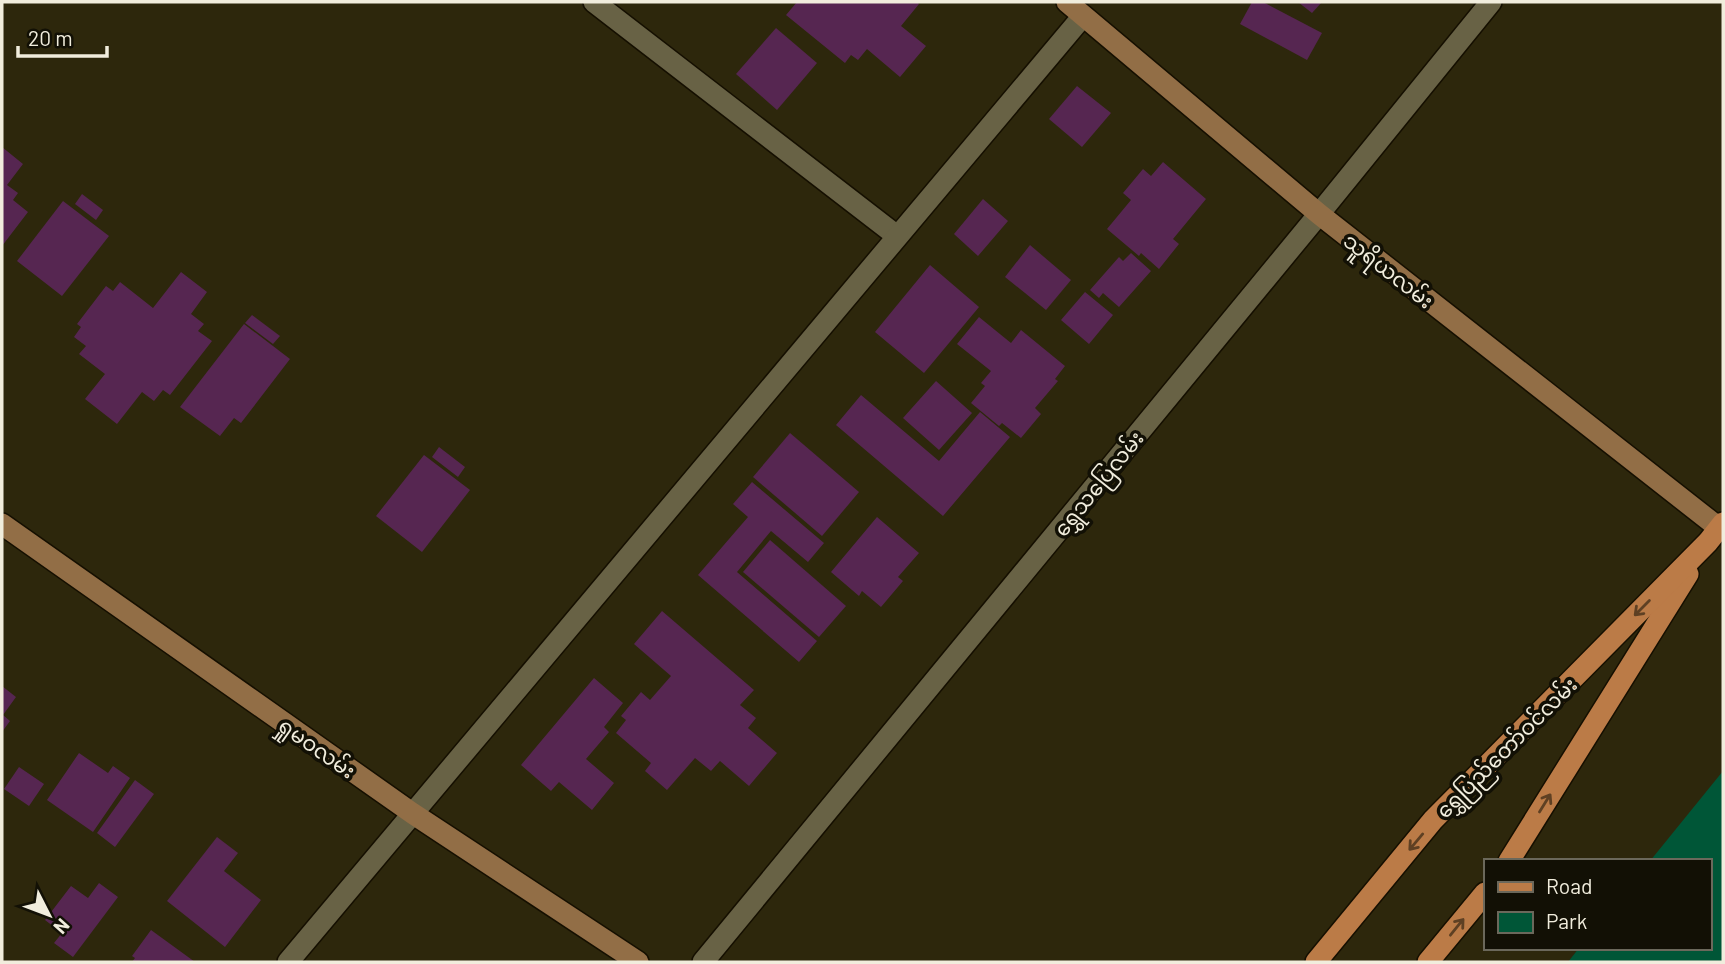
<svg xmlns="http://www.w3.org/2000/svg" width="1725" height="964" font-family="Barlow,'Noto Sans Myanmar',sans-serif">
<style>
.green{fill:#005637}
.building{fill:#562651}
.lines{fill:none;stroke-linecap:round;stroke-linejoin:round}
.street-casing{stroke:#150f00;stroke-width:24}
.secondary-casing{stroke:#150f00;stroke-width:24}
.primary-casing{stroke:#150f00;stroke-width:24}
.street{stroke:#686245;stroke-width:21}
.secondary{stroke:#926e46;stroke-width:21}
.primary{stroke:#bb7b47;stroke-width:21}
.oneway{stroke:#5e4023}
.labels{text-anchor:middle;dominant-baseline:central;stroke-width:7;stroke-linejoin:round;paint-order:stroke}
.street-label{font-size:21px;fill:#f1eddd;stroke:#121005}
</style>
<rect width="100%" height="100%" fill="#2d270c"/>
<polygon class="green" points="1723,771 1723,962 1568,962 1579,948 1709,948 1709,861 1650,861"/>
<g class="building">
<polygon points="797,2 917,2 919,4 901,26 926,46 900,77 867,49 858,60 851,55 845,63 786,15"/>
<polygon points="1252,2 1263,2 1322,33 1307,60 1240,24"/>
<polygon points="1298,2 1322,2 1312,13"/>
<polygon points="776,28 817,63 777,110 736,74"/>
<polygon points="1077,86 1111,113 1082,147 1049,119"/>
<polygon points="2,147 23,164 7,185 18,193 13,200 28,212 2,246"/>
<polygon points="1163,162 1206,199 1173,239 1179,244 1159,269 1141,253 1139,256 1107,229 1131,200 1123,193 1143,169 1151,176"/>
<polygon points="82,194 103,210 96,220 75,204"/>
<polygon points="983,199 1008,221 978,256 954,234"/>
<polygon points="63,201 109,236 62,296 17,261"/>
<polygon points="1030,245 1071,280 1046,310 1005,277"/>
<polygon points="1131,253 1151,271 1119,307 1103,293 1099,298 1090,290 1119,257 1123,261"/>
<polygon points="930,265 979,307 924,373 875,332"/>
<polygon points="181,272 207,292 191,314 204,324 198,331 212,341 170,395 163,390 154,401 142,392 117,424 85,399 105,374 79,354 86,346 74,337 81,327 77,324 106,286 113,291 120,282 153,308"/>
<polygon points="1085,292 1113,315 1089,344 1061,320"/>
<polygon points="252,315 280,336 273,344 245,323"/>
<polygon points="979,317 1011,343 1021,330 1065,366 1055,379 1058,381 1035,408 1041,414 1021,438 1002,423 999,426 971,403 985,386 981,383 991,371 957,344"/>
<polygon points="244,324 290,359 241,423 234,418 220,436 180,407"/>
<polygon points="936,381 972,413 939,450 903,418"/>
<polygon points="861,395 939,461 980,412 1010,437 943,516 836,425"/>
<polygon points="790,433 859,492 822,536 753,477"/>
<polygon points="439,447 465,467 458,477 432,457"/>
<polygon points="424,455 470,490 422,552 376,516"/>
<polygon points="752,482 824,543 808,562 771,531 737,572 817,641 799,662 698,575 748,517 733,504"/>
<polygon points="877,517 919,553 898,577 903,581 881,607 862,591 859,596 831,572"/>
<polygon points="770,540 846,606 819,637 743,572"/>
<polygon points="662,611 754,690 740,705 756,718 748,728 777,753 749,786 720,761 711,771 695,758 667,790 645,771 651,763 616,733 626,720 621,716 641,692 650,700 671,676 634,644"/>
<polygon points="594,678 623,703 604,727 609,732 586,759 614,783 592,810 559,782 551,791 521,765"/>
<polygon points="2,686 16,697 3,715 10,721 2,732"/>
<polygon points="79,753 108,773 113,766 130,778 93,832 47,800"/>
<polygon points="19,767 44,784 29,806 4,789"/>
<polygon points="135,780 154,794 115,847 97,833"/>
<polygon points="217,837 238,853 224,871 261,900 225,947 167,901"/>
<polygon points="99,883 118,897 73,957 54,943 62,933 45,920 71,886 88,898"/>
<polygon points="151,930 195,962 132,962 135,958 132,956"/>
</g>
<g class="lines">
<g class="street-casing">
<g id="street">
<polyline points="594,2 897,236"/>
<polyline points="288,962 1083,16"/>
<polyline points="703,962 1319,214 1491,2"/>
</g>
</g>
<g class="secondary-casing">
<g id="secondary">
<polyline points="1067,2 1319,214 1719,528"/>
<polyline points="2,524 412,813 638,962"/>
</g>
</g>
<g class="primary-casing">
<g id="primary">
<polyline points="1509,861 1688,574"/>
<polyline points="1316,962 1433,820 1708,542 1723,523"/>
<polyline points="1428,962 1485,893"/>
</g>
</g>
<use href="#street" class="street"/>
<use href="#secondary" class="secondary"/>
<use href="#primary" class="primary"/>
</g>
<defs><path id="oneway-shaft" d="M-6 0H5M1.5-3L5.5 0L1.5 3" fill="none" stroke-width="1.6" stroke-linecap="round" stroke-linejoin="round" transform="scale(1.75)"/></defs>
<g class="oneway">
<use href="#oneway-shaft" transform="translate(1642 608) rotate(135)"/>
<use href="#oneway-shaft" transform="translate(1545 803) rotate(-58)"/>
<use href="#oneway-shaft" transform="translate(1416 842) rotate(130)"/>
<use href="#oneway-shaft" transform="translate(1457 927) rotate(-51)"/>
</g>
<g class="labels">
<g class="street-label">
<text transform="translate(1389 270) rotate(38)">သူရိယလမ်း</text>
<text transform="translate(1098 483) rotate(-51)">ရွှေသပြေလမ်း</text>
<text transform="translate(317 747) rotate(35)">ရှုမဝလမ်း</text>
<text transform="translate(1506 747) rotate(-45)">ရွှေပြည်တော်ဝင်လမ်း</text>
</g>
</g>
<rect width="1725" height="964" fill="none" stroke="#f1eddd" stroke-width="7"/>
<rect x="1484" y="859" width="228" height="91" fill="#121005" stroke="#6b685b" stroke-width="2"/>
<rect x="1498" y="882" width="35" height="10" fill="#bb7b47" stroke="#6b685b" stroke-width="2"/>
<text x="1546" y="894" font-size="21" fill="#f1eddd">Road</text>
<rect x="1498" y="912" width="35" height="21" fill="#005637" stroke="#6b685b" stroke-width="2"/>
<text x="1546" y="929" font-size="21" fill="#f1eddd">Park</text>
<g transform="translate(49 915) rotate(132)" stroke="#121005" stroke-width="5" paint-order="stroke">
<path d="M0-5L12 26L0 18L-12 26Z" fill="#f1eddd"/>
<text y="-10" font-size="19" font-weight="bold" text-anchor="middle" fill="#f1eddd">N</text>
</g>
<path d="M18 46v10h89v-10" fill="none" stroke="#f1eddd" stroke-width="3.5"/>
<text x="28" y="46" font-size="21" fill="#f1eddd" stroke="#121005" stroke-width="5" paint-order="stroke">20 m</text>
</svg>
